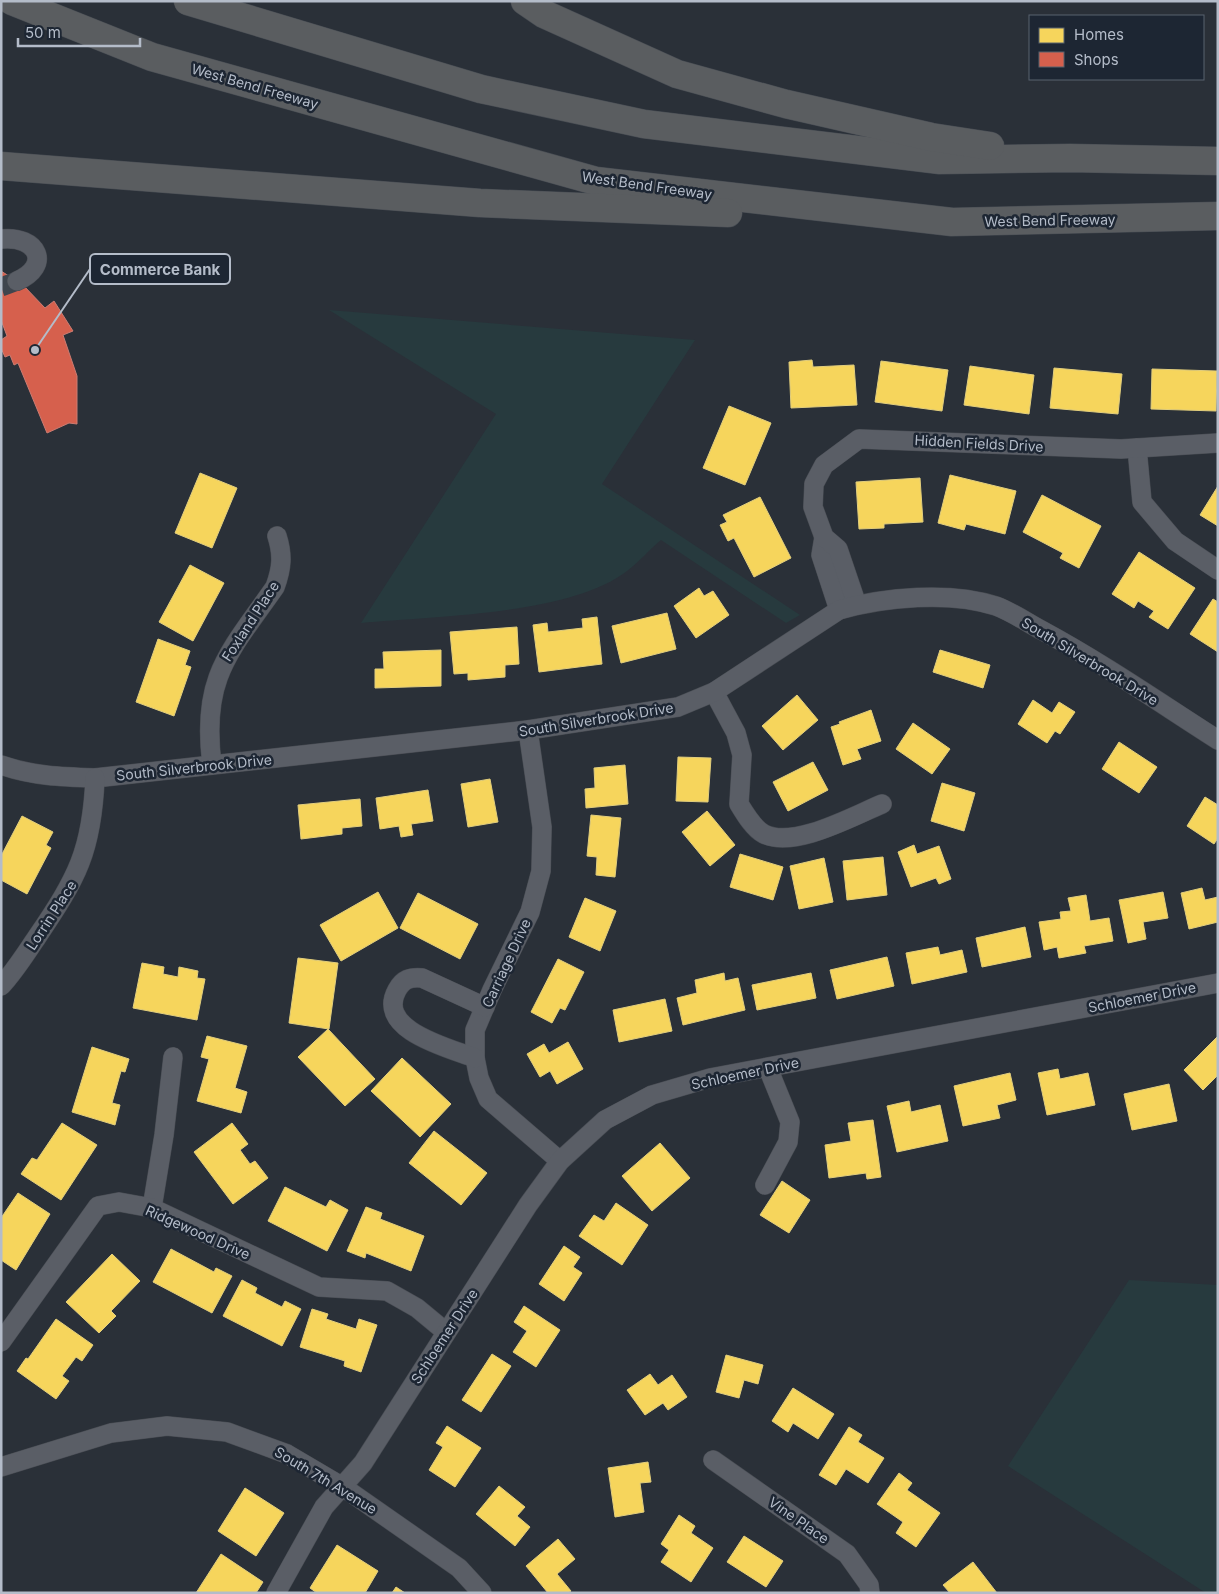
<svg xmlns="http://www.w3.org/2000/svg" width="1219" height="1594" font-family="Inter,sans-serif">
<style>
.green{fill:#273a3e}
.homes{fill:#f6d55c;stroke:#e2ce7d}
.shops{fill:#d6604d;stroke:#cc7c72}
.lines{fill:none;stroke-linecap:round;stroke-linejoin:round}
.minor-tunnel{stroke:#3f454e;stroke-width:19;stroke-dasharray:19 9;stroke-linecap:butt}
.minor-casing{stroke:#484c53;stroke-width:20}
.highway-casing{stroke:#474c53;stroke-width:29}
.minor{stroke:#5a5e66;stroke-width:19}
.highway{stroke:#5a5d60;stroke-width:28}
.labels{text-anchor:middle;dominant-baseline:central;stroke-width:5;stroke-linejoin:round;paint-order:stroke}
.street-label{font-size:14px;fill:#b4bcc9;stroke:#1d2633}
.leader{fill:none;stroke:#b4bcc9;stroke-width:2}
.callout-dot{fill:#b4bcc9;stroke:#1d2633;stroke-width:2}
.callout{fill:#1d2633;stroke:#b4bcc9;stroke-width:2}
.callout-label{font-size:15px;text-anchor:middle;font-weight:bold;fill:#b4bcc9}
</style>
<rect width="100%" height="100%" fill="#2a3038"/>
<g class="green">
<path d="M329,310L695,340L602,484L800,615L786,623L661,540C649,550 639,562 627,571C571,615 432,616 361,623L496,414Z"/>
<polygon points="1129,1280 1218,1285 1218,1593 1206,1593 1008,1466"/>
</g>
<g class="homes">
<polygon points="812,360 813,367 854,365 857,405 791,408 789,362"/>
<polygon points="881,361 948,370 942,411 875,402"/>
<polygon points="970,366 1034,375 1029,414 964,405"/>
<polygon points="1054,368 1122,374 1118,414 1050,408"/>
<polygon points="1152,369 1217,371 1216,411 1151,409"/>
<polygon points="729,406 771,423 745,485 703,468"/>
<polygon points="200,473 237,488 212,548 175,533"/>
<polygon points="950,475 1016,491 1005,534 966,524 964,530 938,523"/>
<polygon points="920,478 923,522 884,524 884,528 859,529 856,482"/>
<polygon points="1218,486 1218,526 1200,515"/>
<polygon points="1042,495 1101,526 1079,568 1060,558 1063,553 1023,532"/>
<polygon points="760,497 791,558 754,577 734,538 728,541 720,525 727,522 723,515"/>
<polygon points="1139,552 1195,588 1168,629 1149,617 1154,611 1138,601 1134,608 1112,594"/>
<polygon points="190,565 224,583 193,641 159,622"/>
<polygon points="699,588 704,596 713,591 729,615 696,638 674,606"/>
<polygon points="1213,599 1218,602 1218,652 1190,634"/>
<polygon points="667,613 676,649 621,663 612,626"/>
<polygon points="597,617 602,664 539,672 533,625 547,623 548,632 583,628 582,619"/>
<polygon points="517,627 519,664 505,665 505,677 468,680 468,673 454,674 450,632"/>
<polygon points="158,639 190,651 185,665 191,667 174,716 136,702"/>
<polygon points="441,650 441,686 375,688 375,669 384,669 383,652"/>
<polygon points="940,650 990,665 983,688 933,672"/>
<polygon points="797,695 818,720 783,750 762,726"/>
<polygon points="1033,700 1052,713 1059,702 1075,712 1060,734 1055,731 1047,743 1018,724"/>
<polygon points="871,710 881,741 857,749 861,759 843,765 831,727 840,724 839,722"/>
<polygon points="913,723 950,749 932,774 896,749"/>
<polygon points="1119,742 1157,767 1139,793 1102,769"/>
<polygon points="678,757 711,758 708,802 676,801"/>
<polygon points="813,762 828,790 788,811 773,782"/>
<polygon points="625,765 628,804 586,808 585,789 595,788 594,768"/>
<polygon points="490,779 498,822 468,827 461,784"/>
<polygon points="942,783 975,793 964,831 931,821"/>
<polygon points="428,790 433,821 411,824 413,835 401,837 399,826 380,829 376,798"/>
<polygon points="1205,797 1218,805 1218,838 1214,844 1187,826"/>
<polygon points="360,799 362,826 342,828 342,834 301,839 298,805"/>
<polygon points="707,811 735,845 710,866 682,832"/>
<polygon points="591,815 621,818 615,877 596,875 597,857 587,856"/>
<polygon points="22,816 53,832 46,845 51,848 27,894 1,880 1,856"/>
<polygon points="914,845 917,854 939,846 951,879 939,884 936,878 911,887 898,852"/>
<polygon points="740,854 783,867 773,900 730,887"/>
<polygon points="883,857 887,895 847,900 843,861"/>
<polygon points="824,858 833,902 799,909 790,866"/>
<polygon points="1202,888 1205,900 1218,897 1218,922 1189,929 1181,893"/>
<polygon points="378,892 398,928 341,961 320,925"/>
<polygon points="1163,892 1168,918 1143,922 1146,939 1128,943 1119,900"/>
<polygon points="418,893 478,924 460,959 400,928"/>
<polygon points="1086,895 1090,921 1109,918 1113,941 1084,946 1086,953 1059,958 1057,947 1044,950 1039,922 1061,919 1060,912 1071,911 1068,898"/>
<polygon points="585,898 616,911 600,951 569,937"/>
<polygon points="1025,927 1031,957 982,967 976,938"/>
<polygon points="938,947 940,955 962,950 967,972 912,984 906,953"/>
<polygon points="887,957 894,986 837,999 830,970"/>
<polygon points="298,958 338,963 329,1029 289,1023"/>
<polygon points="558,959 584,972 565,1010 560,1008 552,1023 531,1012"/>
<polygon points="142,963 164,967 163,974 178,977 179,967 198,971 197,978 205,979 197,1020 133,1008"/>
<polygon points="724,973 725,981 738,978 745,1010 683,1025 677,998 697,993 695,980"/>
<polygon points="811,973 816,998 757,1010 752,985"/>
<polygon points="665,999 672,1031 619,1042 613,1010"/>
<polygon points="328,1029 375,1079 345,1106 298,1057"/>
<polygon points="207,1036 247,1046 235,1088 247,1092 241,1113 197,1101 209,1059 201,1057"/>
<polygon points="1218,1036 1218,1075 1203,1090 1184,1070"/>
<polygon points="568,1042 583,1069 557,1084 550,1071 540,1077 527,1054 544,1044 549,1053"/>
<polygon points="92,1047 129,1059 125,1072 121,1071 112,1103 120,1105 115,1125 72,1112"/>
<polygon points="402,1058 451,1104 420,1137 371,1091"/>
<polygon points="1058,1069 1060,1079 1088,1073 1095,1105 1047,1115 1038,1073"/>
<polygon points="1010,1073 1016,1100 997,1105 1000,1118 963,1126 954,1086"/>
<polygon points="1169,1084 1177,1121 1132,1130 1124,1094"/>
<polygon points="909,1101 911,1112 940,1105 948,1141 897,1152 887,1106"/>
<polygon points="873,1120 881,1177 867,1179 866,1173 829,1178 825,1145 851,1141 848,1123"/>
<polygon points="62,1123 97,1145 61,1200 21,1174 32,1158 37,1160"/>
<polygon points="232,1123 248,1144 240,1150 250,1164 255,1161 268,1178 233,1204 194,1152"/>
<polygon points="434,1131 487,1173 461,1205 409,1163"/>
<polygon points="660,1143 690,1178 652,1211 622,1176"/>
<polygon points="782,1181 810,1200 789,1233 760,1215"/>
<polygon points="285,1187 326,1207 330,1200 348,1210 327,1251 268,1221"/>
<polygon points="18,1193 50,1214 16,1270 1,1260 1,1218"/>
<polygon points="616,1203 648,1225 622,1265 579,1236 594,1215 604,1221"/>
<polygon points="366,1207 382,1213 380,1219 424,1236 411,1271 366,1253 365,1258 347,1251"/>
<polygon points="564,1246 580,1257 573,1267 582,1273 564,1301 539,1284"/>
<polygon points="171,1249 214,1272 216,1268 232,1276 212,1313 153,1282"/>
<polygon points="112,1254 140,1281 111,1311 116,1316 99,1333 66,1302"/>
<polygon points="242,1280 257,1288 255,1293 282,1307 285,1301 301,1309 282,1346 223,1316"/>
<polygon points="524,1306 560,1330 536,1367 513,1352 527,1331 514,1322"/>
<polygon points="312,1309 328,1314 326,1319 356,1329 359,1319 377,1325 361,1372 344,1366 345,1361 300,1347"/>
<polygon points="56,1319 93,1345 82,1361 76,1357 62,1376 69,1381 56,1399 17,1371 26,1358 28,1359"/>
<polygon points="492,1354 511,1366 481,1412 462,1400"/>
<polygon points="726,1355 763,1365 758,1384 744,1380 739,1398 716,1392"/>
<polygon points="650,1374 658,1385 672,1375 687,1397 668,1410 663,1403 645,1415 627,1390"/>
<polygon points="793,1388 834,1414 818,1439 793,1423 788,1432 772,1421"/>
<polygon points="447,1426 481,1448 455,1487 429,1470 443,1447 436,1443"/>
<polygon points="849,1427 862,1435 858,1442 884,1458 868,1483 846,1469 836,1485 819,1475"/>
<polygon points="648,1462 651,1482 640,1483 644,1512 615,1517 608,1468"/>
<polygon points="899,1473 912,1483 907,1490 940,1513 916,1547 896,1533 903,1522 877,1504"/>
<polygon points="499,1486 525,1507 517,1516 530,1527 515,1546 476,1514"/>
<polygon points="245,1488 284,1513 256,1556 218,1531"/>
<polygon points="679,1515 695,1526 691,1533 713,1548 691,1582 661,1562 669,1550 661,1544"/>
<polygon points="744,1536 783,1561 766,1587 727,1562"/>
<polygon points="558,1539 575,1559 557,1574 571,1591 568,1593 548,1593 526,1566"/>
<polygon points="337,1545 378,1571 365,1593 317,1593 310,1588"/>
<polygon points="221,1554 263,1582 256,1593 196,1593"/>
<polygon points="973,1562 997,1593 950,1593 943,1585"/>
<polygon points="396,1587 405,1593 392,1593"/>
</g>
<polygon class="shops" points="1,271 23,285 45,308 54,301 73,331 63,335 77,376 77,424 69,423 47,433 18,363 14,365 10,355 5,357 1,348 1,340 7,336 1,320"/>
<g class="lines">
<polyline class="minor-tunnel" points="1,287 17,281"/>
<g class="minor-casing">
<g id="minor">
<path d="M1,239C38,235 52,266 17,281"/>
<polyline points="1137,448 1142,502 1175,541 1218,570"/>
<polyline points="824,537 821,555 839,610"/>
<polyline points="857,605 838,549 824,537 813,507 814,484 824,465 859,439 1121,449 1218,443"/>
<path d="M714,692L736,733L742,755L739,804C745,814 754,829 764,834C794,849 853,816 882,804"/>
<polyline points="528,730 542,827 541,871 530,912 492,990 475,1030 475,1058 479,1078 488,1099 560,1161"/>
<path d="M1,765C32,776 62,777 95,778L528,730L678,707L714,692L839,610C884,597 950,591 996,606C1012,612 1028,623 1043,631C1104,664 1160,703 1218,740"/>
<path d="M212,765C201,678 228,654 275,587C282,568 283,555 277,536"/>
<path d="M1,986C15,971 26,953 37,937C77,878 92,851 95,778"/>
<path d="M475,1058C449,1048 375,1030 397,990C403,979 410,977 422,978L485,1007"/>
<polyline points="765,1185 788,1142 790,1122 768,1068"/>
<polyline points="152,1208 164,1135 173,1057"/>
<polyline points="1,1342 98,1206 119,1202 152,1208 319,1287 387,1291 417,1308 446,1332"/>
<polyline points="713,1460 847,1554 869,1585 870,1593"/>
<polyline points="1,1467 111,1433 167,1426 227,1432 287,1454 343,1487 459,1568 482,1593"/>
<polyline points="276,1593 324,1507 363,1463 528,1205 560,1161 605,1120 652,1095 710,1078 1218,983"/>
</g>
</g>
<g class="highway-casing">
<g id="highway">
<polyline points="12,1 152,57 596,181 952,222 1218,216"/>
<polyline points="188,1 481,89 644,124 940,160 1070,158 1218,161"/>
<polyline points="525,1 544,14 677,74 786,104 931,137 990,146"/>
<polyline points="1,166 480,203 728,213"/>
</g>
</g>
<use href="#minor" class="minor"/>
<use href="#highway" class="highway"/>
</g>
<g class="labels">
<g class="street-label">
<text transform="translate(255 86) rotate(16)">West Bend Freeway</text>
<text transform="translate(647 185) rotate(8)">West Bend Freeway</text>
<text transform="translate(1050 220) rotate(-1)">West Bend Freeway</text>
<text transform="translate(979 443) rotate(3)">Hidden Fields Drive</text>
<text transform="translate(250 621) rotate(-57)">Foxland Place</text>
<text transform="translate(1090 661) rotate(31)">South Silverbrook Drive</text>
<text transform="translate(596 719) rotate(-9)">South Silverbrook Drive</text>
<text transform="translate(194 767) rotate(-6)">South Silverbrook Drive</text>
<text transform="translate(51 915) rotate(-57)">Lorrin Place</text>
<text transform="translate(506 963) rotate(-65)">Carriage Drive</text>
<text transform="translate(1142 997) rotate(-11)">Schloemer Drive</text>
<text transform="translate(745 1073) rotate(-12)">Schloemer Drive</text>
<text transform="translate(198 1232) rotate(24)">Ridgewood Drive</text>
<text transform="translate(444 1336) rotate(-57)">Schloemer Drive</text>
<text transform="translate(326 1480) rotate(31)">South 7th Avenue</text>
<text transform="translate(799 1520) rotate(35)">Vine Place</text>
</g>
</g>
<path class="leader" d="M35 350L90 269"/>
<circle class="callout-dot" cx="35" cy="350" r="5"/>
<rect class="callout" x="90" y="254" width="140" height="30" rx="5"/>
<g class="callout-label">
<text x="160" y="275">Commerce Bank</text>
</g>
<rect width="1219" height="1594" fill="none" stroke="#b4bcc9" stroke-width="5"/>
<rect x="1029" y="15" width="175" height="65" fill="#1d2633" stroke="#59626f"/>
<rect x="1039" y="28" width="25" height="15" fill="#f6d55c" stroke="#59626f"/>
<text x="1074" y="40" font-size="15" fill="#b4bcc9">Homes</text>
<rect x="1039" y="52" width="25" height="15" fill="#d6604d" stroke="#59626f"/>
<text x="1074" y="65" font-size="15" fill="#b4bcc9">Shops</text>
<path d="M18 38v8h122v-8" fill="none" stroke="#b4bcc9" stroke-width="2.5"/>
<text x="25" y="38" font-size="15" fill="#b4bcc9" stroke="#1d2633" stroke-width="4" paint-order="stroke">50 m</text>
</svg>
